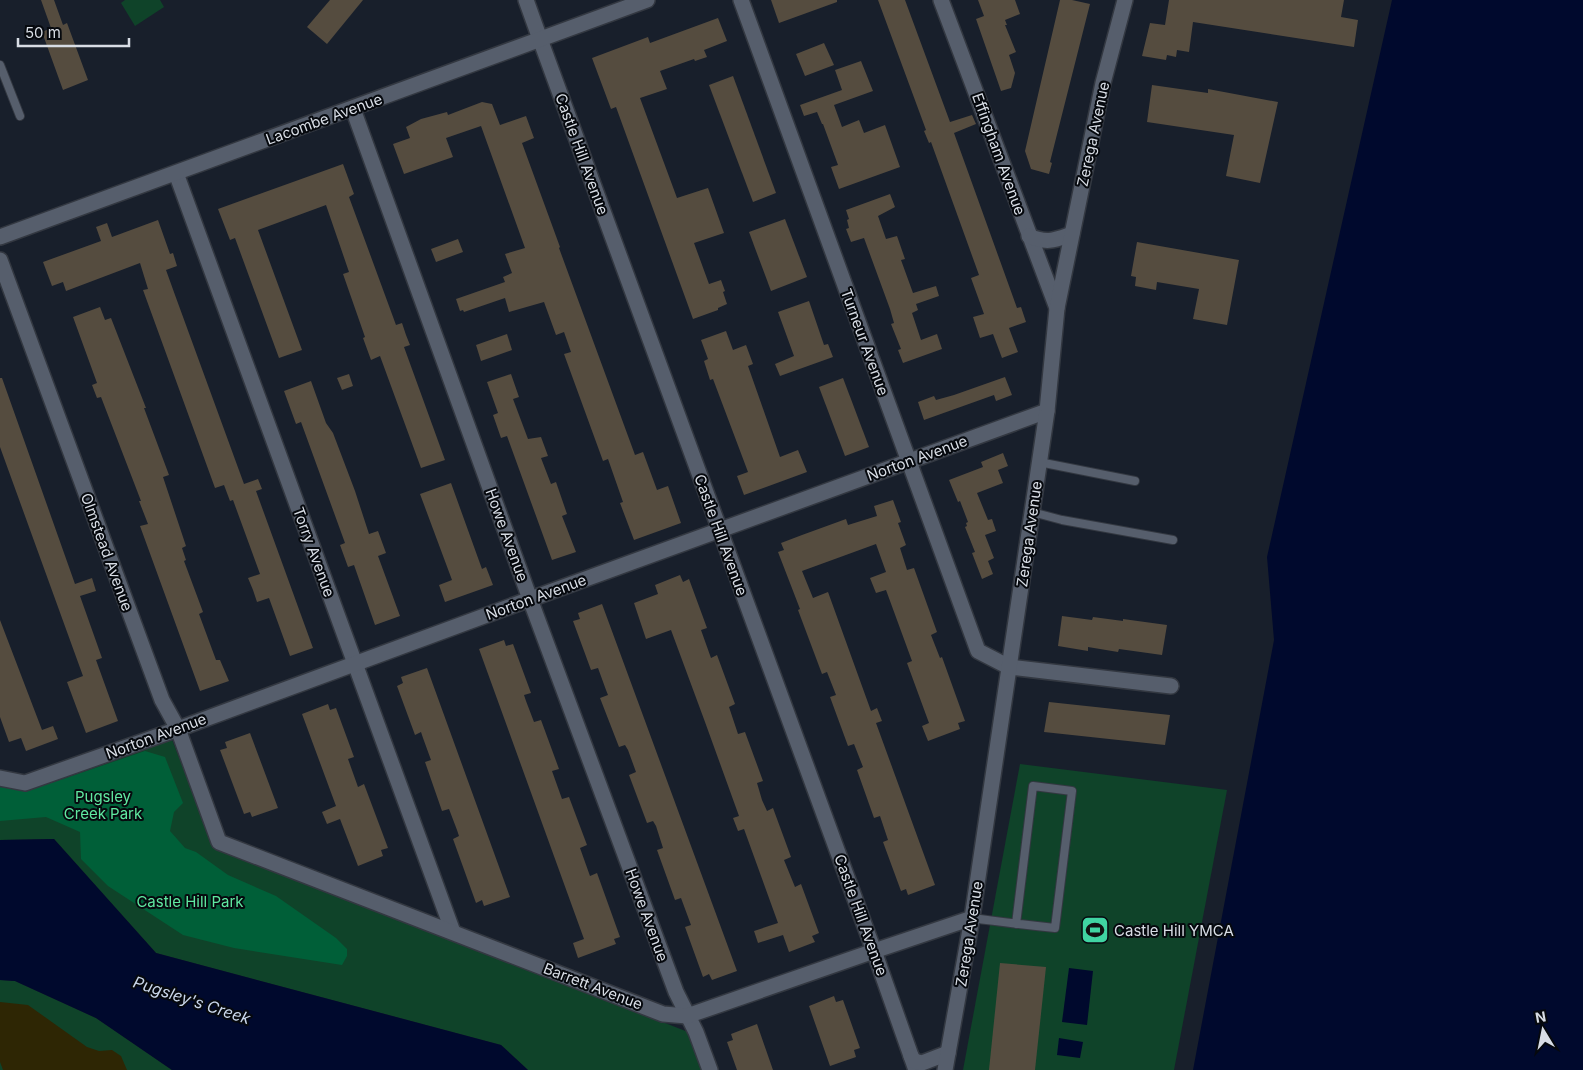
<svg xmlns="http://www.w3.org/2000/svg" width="1583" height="1070" font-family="Inter,sans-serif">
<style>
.green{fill:#0f4329}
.forest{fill:#005f38}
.sand{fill:#2e2604}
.water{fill:#00092d}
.building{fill:#554c3f}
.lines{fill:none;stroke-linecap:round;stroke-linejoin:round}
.service-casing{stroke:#333841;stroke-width:10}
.minor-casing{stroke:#333841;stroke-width:18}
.tertiary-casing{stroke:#333841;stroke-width:18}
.secondary-casing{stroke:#333841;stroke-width:18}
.service{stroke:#565e6c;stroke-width:8}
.minor{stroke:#565e6c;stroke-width:15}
.tertiary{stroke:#565e6c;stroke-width:15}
.secondary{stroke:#565e6c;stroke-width:15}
.labels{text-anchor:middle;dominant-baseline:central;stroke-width:4;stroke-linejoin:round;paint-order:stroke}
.street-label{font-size:15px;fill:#d8dde5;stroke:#06090e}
.park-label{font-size:15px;fill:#60e9a1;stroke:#06090e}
.poi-label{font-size:15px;fill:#d8dde5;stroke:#06090e;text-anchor:start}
.water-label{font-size:16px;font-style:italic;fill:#cad7eb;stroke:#06090e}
</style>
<rect width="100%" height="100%" fill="#181f2b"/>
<g class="green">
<polygon points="125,0 160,0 164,7 135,26 121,3"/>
<polygon points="171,737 214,847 216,847 688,1032 703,1070 528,1070 501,1045 156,953 54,839 0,840 0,785"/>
<polygon points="1020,764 1227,790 1174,1070 963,1070"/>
<polygon points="0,980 15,981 96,1018 172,1070 0,1070"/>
</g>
<polygon class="forest" points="145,751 165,757 183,803 174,812 170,831 185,848 196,852 228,875 276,896 336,938 347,949 347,956 342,965 234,948 183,935 108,886 81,859 80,832 46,817 0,821 0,783 28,789 54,782"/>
<polygon class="sand" points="0,1002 28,1005 87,1047 99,1051 112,1050 121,1056 127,1070 3,1070 0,1062"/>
<g class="water">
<polygon points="1392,0 1583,0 1583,1070 1193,1070 1274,640 1267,557"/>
<polygon points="54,839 156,953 501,1045 528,1070 172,1070 96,1018 15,981 0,980 0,840"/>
<polygon points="1069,968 1093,971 1087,1025 1062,1022"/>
<polygon points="1059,1038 1083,1042 1080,1058 1057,1055"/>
</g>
<g class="building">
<polygon points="41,0 54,0 63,25 67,23 88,80 63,90 42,32 51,28"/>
<polygon points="330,0 363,0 327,44 307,27"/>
<polygon points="771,0 837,0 837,2 779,23"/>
<polygon points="878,0 905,0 950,122 972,115 976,124 954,133 1017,308 1021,307 1026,322 1009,328 1018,352 1002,358 993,334 980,338 973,317 984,314 971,278 979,275 931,142 929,143 924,131 926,130"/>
<polygon points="978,0 1015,0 1020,14 1005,20 1007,25 1005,25 1016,52 1009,55 1015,73 1011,88 1001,91 976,19 984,16"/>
<polygon points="1060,0 1072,0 1090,4 1050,162 1052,163 1049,174 1031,169 1025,151"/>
<polygon points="1169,0 1344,0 1341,17 1358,20 1354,47 1193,22 1189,52 1177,50 1176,57 1167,55 1166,60 1142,56 1150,23 1165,25"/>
<polygon points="718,18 727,41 704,50 707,57 695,61 694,59 660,71 667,89 640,98 677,198 708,188 724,233 694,243 709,284 721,280 725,291 723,292 727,304 718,308 718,310 693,319 616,107 611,109 592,58 648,37 650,43"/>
<polygon points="824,43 834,65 805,76 796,54"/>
<polygon points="861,61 873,91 834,105 842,127 859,120 864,133 885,125 900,167 839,189 831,167 838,165 823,124 822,124 817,112 804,116 800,105 842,90 835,70"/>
<polygon points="733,76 776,193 753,202 709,85"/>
<polygon points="1152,85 1208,93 1208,89 1278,102 1260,183 1226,176 1234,135 1147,122"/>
<polygon points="482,102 492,104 500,125 526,116 534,138 522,143 560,247 559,248 635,455 643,452 657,490 668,486 681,523 634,540 620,503 623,502 608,459 603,461 564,354 571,352 564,332 556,335 544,302 509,312 505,298 464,312 463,310 460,311 456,299 505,282 503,277 512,273 505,254 525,248 481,126 446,138 453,157 404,174 393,144 410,138 406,127 421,119 447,112 448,115"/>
<polygon points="343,164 354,194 349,197 396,325 402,323 406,335 410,345 404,347 445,460 421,468 380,356 371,360 363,338 365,337 343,274 349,272 326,205 258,230 302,350 279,358 235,238 230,240 218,209"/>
<polygon points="890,194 895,207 878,216 886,239 897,236 905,259 901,260 913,293 936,286 939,296 916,304 918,310 912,313 921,340 937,334 942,349 903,363 898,350 901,349 891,324 894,323 890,309 864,238 851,242 846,229 849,228 847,220 849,219 846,210"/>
<polygon points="785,219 807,277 771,291 749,232"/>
<polygon points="158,220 170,254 173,253 177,266 166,270 175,295 244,484 258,479 262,489 256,491 313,648 290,656 269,598 257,602 253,590 248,578 260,574 233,500 230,501 224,485 215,488 143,290 148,289 140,263 66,291 63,282 52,286 43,262 101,241 96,227 107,223 112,237"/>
<polygon points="458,239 463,252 436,262 431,249"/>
<polygon points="1137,242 1239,260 1227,325 1193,319 1199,289 1157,282 1156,290 1135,286 1136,277 1131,276"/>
<polygon points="809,301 824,345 828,344 833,357 780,376 775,364 794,356 778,312"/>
<polygon points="100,307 105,320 111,318 146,408 144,408 169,475 163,477 186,546 182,548 186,560 184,561 203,612 199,614 216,660 220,660 229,681 200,691 140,526 148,524 139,501 141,501 101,397 97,398 92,385 97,383 73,317"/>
<polygon points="726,331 733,350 746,345 753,364 748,366 780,457 798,450 807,472 744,495 737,476 748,472 713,379 710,380 704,361 708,359 701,340"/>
<polygon points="507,334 512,350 481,361 476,345"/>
<polygon points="349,374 353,386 342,390 337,378"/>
<polygon points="511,374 519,397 513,399 528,439 541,437 548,456 541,458 551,484 556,482 567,514 562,516 576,552 552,560 507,436 501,438 493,415 498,413 487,382"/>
<polygon points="1005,377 1012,395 996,401 994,395 924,420 918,402 934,396 936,400 954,395"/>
<polygon points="0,378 2,378 75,584 92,578 96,591 80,596 102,658 96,660 118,721 86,733 67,682 83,676 0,447"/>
<polygon points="843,378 869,447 845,456 819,387"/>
<polygon points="311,381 326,423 333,433 355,491 369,534 378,531 386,553 378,556 400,616 375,625 354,565 348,567 340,545 345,543 301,422 296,424 284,391"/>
<polygon points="1003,453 1008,466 998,470 1003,483 977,493 988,520 992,519 996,531 985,535 994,558 988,561 993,574 982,579 972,553 975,552 965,527 967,526 966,523 968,522 960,501 958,502 949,480 983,467 981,462"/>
<polygon points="451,483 482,569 486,567 493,585 445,602 439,585 452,580 420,494"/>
<polygon points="893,500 901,522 898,523 906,545 900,548 907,570 914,568 937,632 931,635 940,658 942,657 965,721 958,723 960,729 928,741 922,726 929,723 907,663 912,661 886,590 876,593 870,578 886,572 876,544 802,571 813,598 828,592 871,711 877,708 882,721 876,723 935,885 908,895 906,889 901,891 883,842 888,840 880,816 874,818 857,770 863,767 854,744 848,746 830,697 836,695 827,672 822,674 798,610 800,609 778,552 784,550 781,543 802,535 846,519 848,525 877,516 874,506"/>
<polygon points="680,575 683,582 689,579 707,628 701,630 711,658 717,655 735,704 729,707 738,734 745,732 763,781 757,783 762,800 767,811 773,808 791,857 784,860 795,887 801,884 819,933 812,936 815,942 789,952 783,935 758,943 754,931 778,923 744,829 738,831 733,818 739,816 705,722 671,630 646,639 634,603 658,594 655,585"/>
<polygon points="602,604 737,971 712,980 709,974 703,977 685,927 691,925 681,898 675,900 657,850 663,848 656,826 653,821 647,823 629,775 636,772 628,750 625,745 619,747 600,698 608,695 606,690 598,668 591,670 573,621 580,619 578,613"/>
<polygon points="1062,616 1092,620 1093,617 1123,621 1123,619 1167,625 1162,655 1119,649 1118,652 1088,647 1088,651 1058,646"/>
<polygon points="0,620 42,730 53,726 58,739 26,751 21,738 9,742 0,717"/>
<polygon points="504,640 506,646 513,644 531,693 524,695 526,701 534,722 541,720 559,769 552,771 562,799 569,797 587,845 580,848 590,876 597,873 620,937 614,939 616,944 578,958 573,943 584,939 479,649"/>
<polygon points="427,668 510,897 484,906 482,900 476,903 453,839 459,836 457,830 449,809 442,811 425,762 431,760 423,738 421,732 415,735 397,686 403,683 401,677"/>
<polygon points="1049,702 1170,715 1165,745 1044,732"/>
<polygon points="328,704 330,710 336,708 354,757 348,759 358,787 364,784 388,848 381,850 383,856 358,866 340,819 327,824 322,812 336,806 302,714"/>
<polygon points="250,733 278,808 252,817 250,812 244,814 220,750 227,748 225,742"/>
<polygon points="1000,963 1046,967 1035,1070 989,1070"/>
<polygon points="834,996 836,1002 843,1000 860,1048 854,1050 856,1057 830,1066 809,1006"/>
<polygon points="757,1024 773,1070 737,1070 727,1042 733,1040 731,1034"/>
</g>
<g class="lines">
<g class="service-casing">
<g id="service">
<polyline points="0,65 20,116"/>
<polyline points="1039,462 1135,481"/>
<polyline points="1032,512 1062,520 1173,540"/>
<path d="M972,918C1000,922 1027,925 1055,928L1072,791L1033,786L1016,924"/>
</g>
</g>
<g class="minor-casing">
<g id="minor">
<polyline points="741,0 978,651 1009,667 1171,686"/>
<polyline points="941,0 1057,308"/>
<polyline points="353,109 530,599 676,992 696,1032 710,1070"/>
<polyline points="176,173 453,932"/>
<path d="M1029,236C1047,244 1055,240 1072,234"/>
<polyline points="0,260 162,700 178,729 219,842 663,1014 687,1016 874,951 916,1070"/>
<polyline points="0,778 25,783 178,729 514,605 1047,411"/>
<polyline points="911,1056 914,1061 922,1063 948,1053"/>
<polyline points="945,1070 972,918"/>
</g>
</g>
<g class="tertiary-casing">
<polyline id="tertiary" points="540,39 874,951 972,918 1047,411 1057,308 1103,83 1125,0"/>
</g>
<g class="secondary-casing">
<g id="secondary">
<polyline points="526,0 540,39"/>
<polyline points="0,237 647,0"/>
</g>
</g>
<use href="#service" class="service"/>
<use href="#minor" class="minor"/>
<use href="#tertiary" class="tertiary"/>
<use href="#secondary" class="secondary"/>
</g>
<defs>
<g id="stadium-square" transform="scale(1.4375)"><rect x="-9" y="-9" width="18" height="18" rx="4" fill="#40d4a2" stroke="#06090e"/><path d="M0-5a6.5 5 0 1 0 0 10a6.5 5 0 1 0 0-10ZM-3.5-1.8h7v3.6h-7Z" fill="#111"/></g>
</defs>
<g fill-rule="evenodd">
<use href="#stadium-square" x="1095" y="930"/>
</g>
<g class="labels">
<g class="street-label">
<text transform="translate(324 119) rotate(-20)">Lacombe Avenue</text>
<text transform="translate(1093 134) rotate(-78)">Zerega Avenue</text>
<text transform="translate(582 154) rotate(70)">Castle Hill Avenue</text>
<text transform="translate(999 154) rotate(70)">Effingham Avenue</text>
<text transform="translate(865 342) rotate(70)">Turneur Avenue</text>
<text transform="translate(917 458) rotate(-20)">Norton Avenue</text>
<text transform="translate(1029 534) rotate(-82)">Zerega Avenue</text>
<text transform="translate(507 535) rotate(70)">Howe Avenue</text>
<text transform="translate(721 535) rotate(70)">Castle Hill Avenue</text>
<text transform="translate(107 552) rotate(70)">Olmstead Avenue</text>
<text transform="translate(314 552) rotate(70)">Torry Avenue</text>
<text transform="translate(536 597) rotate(-20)">Norton Avenue</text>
<text transform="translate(156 736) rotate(-20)">Norton Avenue</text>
<text transform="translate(647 915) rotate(70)">Howe Avenue</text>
<text transform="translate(861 915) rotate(70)">Castle Hill Avenue</text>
<text transform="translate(969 934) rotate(-81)">Zerega Avenue</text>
<text transform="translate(593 986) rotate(21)">Barrett Avenue</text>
</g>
<g class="park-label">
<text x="103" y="796">Pugsley<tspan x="103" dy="17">Creek Park</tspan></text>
<text x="190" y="901">Castle Hill Park</text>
</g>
<g class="poi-label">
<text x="1114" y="930">Castle Hill YMCA</text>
</g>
<g class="water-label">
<text transform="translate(192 1000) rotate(18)">Pugsley's Creek</text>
</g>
</g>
<g transform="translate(1543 1030) rotate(350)" stroke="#06090e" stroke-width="4" paint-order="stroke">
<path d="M0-4L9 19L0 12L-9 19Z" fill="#d8dde5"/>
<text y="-8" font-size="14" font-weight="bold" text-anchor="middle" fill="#d8dde5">N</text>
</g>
<path d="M18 38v8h111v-8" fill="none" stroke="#d8dde5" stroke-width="2.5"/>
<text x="25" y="38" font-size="15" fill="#d8dde5" stroke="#06090e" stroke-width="4" paint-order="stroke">50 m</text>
</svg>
